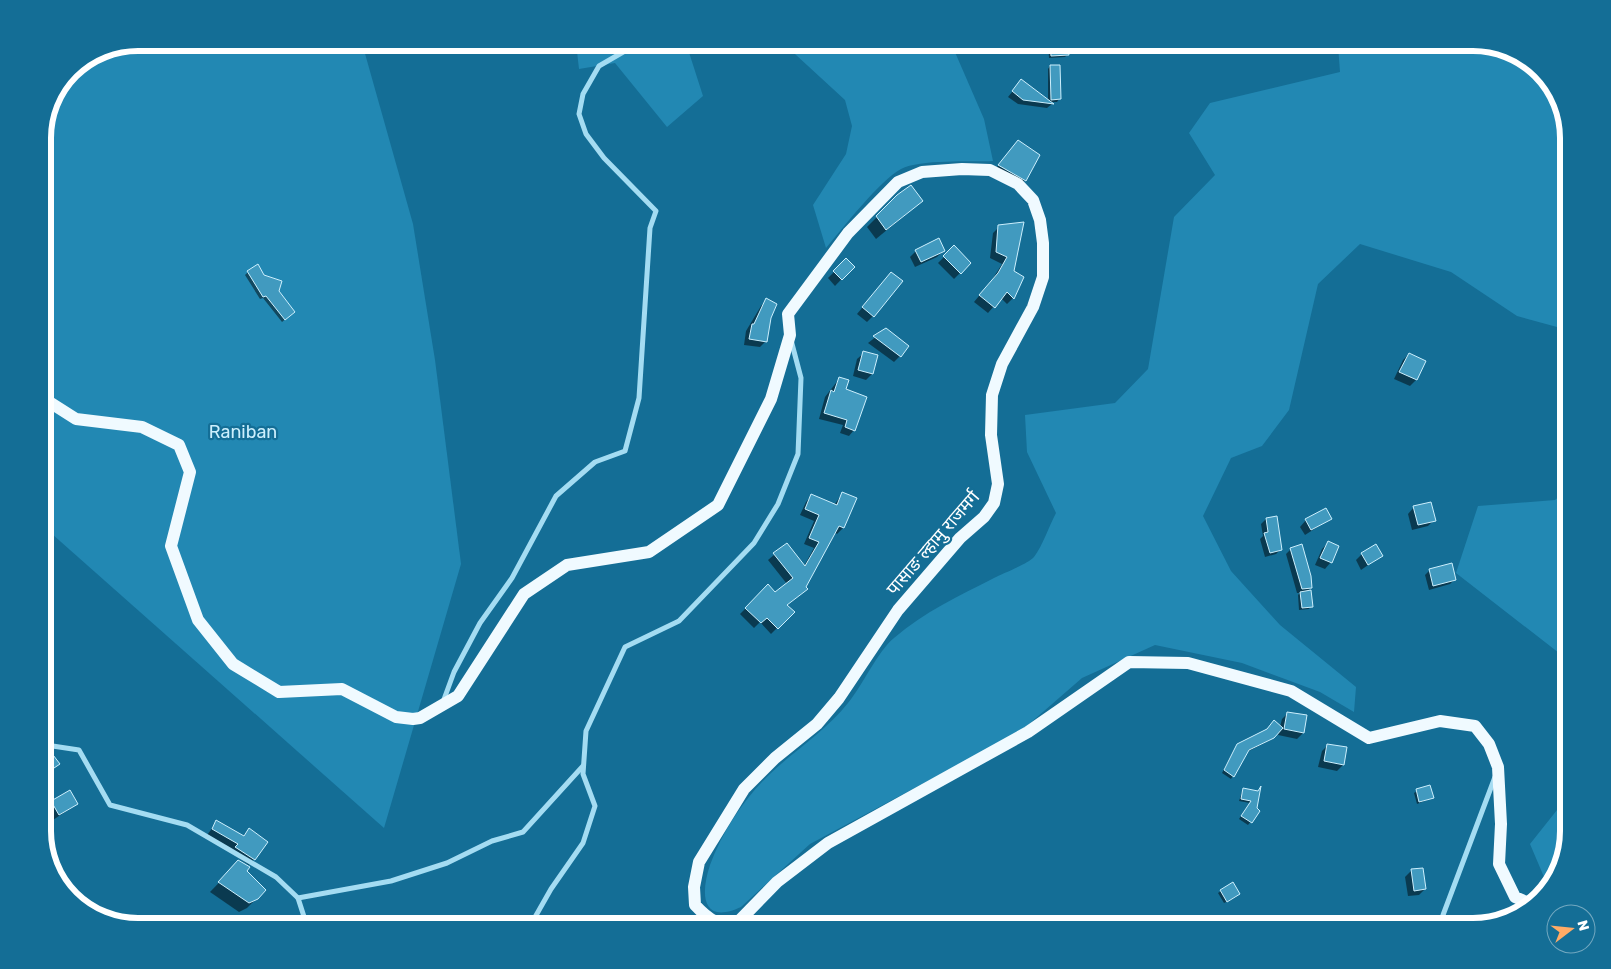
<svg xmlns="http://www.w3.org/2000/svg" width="1611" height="969" font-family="Rubik,'Noto Sans Devanagari',sans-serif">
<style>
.green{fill:#2288b3}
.shadow{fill:#0007}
.building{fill:#419abf;stroke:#cceffd}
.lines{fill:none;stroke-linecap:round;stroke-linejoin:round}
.minor{stroke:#a4dcf2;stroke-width:5}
.primary{stroke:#f0faff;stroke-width:12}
.labels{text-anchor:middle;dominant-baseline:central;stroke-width:4.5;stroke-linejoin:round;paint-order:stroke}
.park-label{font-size:18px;fill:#cceffd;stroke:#146e96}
.street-label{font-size:18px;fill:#fff;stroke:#146e96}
.rim{fill:none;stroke:#fff;stroke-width:6}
</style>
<rect width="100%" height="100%" fill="#146e96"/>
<g class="green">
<path d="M1336,42L1473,43L1521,55L1556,90L1568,132V330L1517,316L1451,272L1360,244L1318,284L1289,410L1262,446L1231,458L1203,516L1231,571L1280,625L1356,687L1354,712L1320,692L1242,663L1155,645L1082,678L1021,731L810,844L741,907C702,925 700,895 710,865C724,827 750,790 781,764C804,744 829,727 848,703C863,685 877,652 894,638C924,612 959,596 994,578C1003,573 1028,564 1034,557C1043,545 1049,526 1056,513L1027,452L1025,415L1115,403L1148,369L1174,217L1215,175L1189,133L1210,103L1340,72L1338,45Z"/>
<polygon points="138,43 362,43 413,224 435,360 461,564 384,828 43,526 43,132 71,70 102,50"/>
<polygon points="576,43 686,43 703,96 667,127 615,63 579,69"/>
<path d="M783,43H951L984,119L993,161C970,162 920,159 901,169C880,180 843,228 826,248L813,205L846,154L852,126L845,100Z"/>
<polygon points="1568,489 1568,660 1456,573 1478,506 1555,500"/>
<polygon points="1568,787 1568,831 1556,879 1547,884 1530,844 1561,805"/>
</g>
<g class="shadow">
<polygon points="1048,42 1066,42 1067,55 1065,57 1049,58"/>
<polygon points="1050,66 1059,99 1057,102 1049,102 1052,104 1047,108 1018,104 1008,97 1017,86 1048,101 1048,69"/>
<polygon points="1018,141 1025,180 1019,186 993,172"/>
<polygon points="898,196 922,201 876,239 867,227"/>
<polygon points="999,227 1013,271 1023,277 1013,298 1007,304 1001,298 988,313 974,302 992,280 1002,264 990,258 993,233"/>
<polygon points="954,247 970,263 954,279 938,263"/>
<polygon points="916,251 943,251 937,257 915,267 910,257"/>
<polygon points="846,260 853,267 835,286 828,278"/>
<polygon points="248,272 263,276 294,312 282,322 263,298 260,299 245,275"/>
<polygon points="885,280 873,316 867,322 857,314"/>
<polygon points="767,300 769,317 766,341 760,347 744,345 746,331 761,306"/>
<polygon points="886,329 900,356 894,362 868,343"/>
<polygon points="864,353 872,374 866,380 853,376 857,359"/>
<polygon points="1409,354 1424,361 1416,380 1410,386 1394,379 1403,360"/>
<polygon points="839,379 844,390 854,430 849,436 840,433 843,425 819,419 825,397"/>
<polygon points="843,493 855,499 843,528 837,534 834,532 786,605 793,612 771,634 760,622 754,628 740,614 768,586 775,593 787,584 768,560 787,544 804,566 814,548 804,544 814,521 800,515 806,502 811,496 834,505"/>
<polygon points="1414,507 1434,520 1428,526 1412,530 1408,514"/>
<polygon points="1266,519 1281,549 1276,554 1265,557 1260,539 1263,536 1261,524"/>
<polygon points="1330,519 1305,535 1300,527 1306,520"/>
<polygon points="1328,543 1331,562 1325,569 1315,565 1322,549"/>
<polygon points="1291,549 1311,588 1306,592 1311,606 1309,609 1299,610 1298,595 1300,593 1297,593 1286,554"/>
<polygon points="1362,554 1381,556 1361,570 1356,560"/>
<polygon points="1430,570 1454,580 1450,584 1429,590 1425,575"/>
<polygon points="1288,713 1303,733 1297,739 1278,735 1280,730 1270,740 1247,752 1231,779 1222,773 1237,745 1280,727 1282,719"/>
<polygon points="1328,745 1346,748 1343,765 1337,771 1318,767 1322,751"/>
<polygon points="50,753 58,764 43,777 43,759"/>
<polygon points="1243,789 1258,792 1255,809 1259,811 1248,825 1239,819 1250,803 1239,801"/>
<polygon points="1417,791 1432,798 1417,804 1414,793"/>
<polygon points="52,802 77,804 53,820 46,808"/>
<polygon points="217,822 239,840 249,830 254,859 249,865 207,835"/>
<polygon points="239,862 245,871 257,898 247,908 239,912 210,892"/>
<polygon points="1412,870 1425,889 1419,895 1408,896 1405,877"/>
<polygon points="1221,891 1236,897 1224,903 1218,893"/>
<polygon points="292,918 297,926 272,926"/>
</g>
<g class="building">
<polygon points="1050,42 1067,42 1069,55 1051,56"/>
<polygon points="1050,65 1060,65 1061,99 1051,100"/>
<polygon points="1021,79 1054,104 1023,100 1012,91"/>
<polygon points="1018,140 1040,155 1026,181 998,165"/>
<polygon points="911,185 923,201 886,230 876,216 897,195"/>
<polygon points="1024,222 1014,271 1024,277 1014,299 1007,292 995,308 979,295 998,273 1007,257 996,252 998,225"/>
<polygon points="939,238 945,251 921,262 915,250"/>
<polygon points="954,245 971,263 961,274 943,256"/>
<polygon points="846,258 855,267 842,280 833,271"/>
<polygon points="258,264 264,275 282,281 279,291 295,312 285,320 266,296 263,297 247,271"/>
<polygon points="891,272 903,281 874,317 862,307"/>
<polygon points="766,298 777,304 771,318 767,342 749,339 752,324 754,324"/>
<polygon points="886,328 909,346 901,357 873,336"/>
<polygon points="863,351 878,355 873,374 858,370"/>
<polygon points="1409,353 1426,361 1417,380 1399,372"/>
<polygon points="839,377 849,380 846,389 867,397 855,431 845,427 847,420 824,413 831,390 834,392"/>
<polygon points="842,492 857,498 844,528 839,526 806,587 808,589 787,605 795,612 778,629 767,618 761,623 745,608 768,584 775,592 793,578 773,553 787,543 805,566 819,542 809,538 819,515 805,509 811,494 837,505"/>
<polygon points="1431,502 1436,521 1418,525 1413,506"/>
<polygon points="1326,508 1332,519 1311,530 1305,519"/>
<polygon points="1277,516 1282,550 1270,553 1264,533 1268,532 1266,518"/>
<polygon points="1328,541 1339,546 1332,563 1320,558"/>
<polygon points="1302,544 1311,576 1312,588 1302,589 1290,548"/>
<polygon points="1376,544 1383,556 1368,565 1361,553"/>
<polygon points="1452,563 1456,580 1433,586 1429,569"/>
<polygon points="1311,590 1313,607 1302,608 1300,592"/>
<polygon points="1287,712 1307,715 1304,733 1284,729"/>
<polygon points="1274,720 1283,728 1274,738 1249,750 1234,777 1224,770 1237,744 1267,729"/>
<polygon points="1327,744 1347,747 1344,765 1324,761"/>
<polygon points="50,751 60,764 48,772 43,765 43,757"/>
<polygon points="1430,785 1434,798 1419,802 1416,789"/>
<polygon points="1261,786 1257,808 1260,811 1252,823 1241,816 1251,801 1241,799 1243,788 1258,791"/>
<polygon points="70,790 78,804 59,815 51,801"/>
<polygon points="216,820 244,836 249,828 268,842 255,860 235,847 238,844 212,829"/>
<polygon points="238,860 250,867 247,871 266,890 258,899 249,903 218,882"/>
<polygon points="1423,868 1426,889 1414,891 1411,869"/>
<polygon points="1233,882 1240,894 1227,902 1220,890"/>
</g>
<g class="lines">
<g class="minor">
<polyline points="443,702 454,672 480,623 512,578 556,496 595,462 625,451 639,398 650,228 656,211 604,158 586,134 579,114 583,94 599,66 637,44 643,42"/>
<polyline points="43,742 46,745 79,750 110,805 187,825 276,877 298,898"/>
<polyline points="307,926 298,898 391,881 447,863 492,841 523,832 583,766"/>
<polyline points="530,926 551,889 583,843 595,806 583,774 586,731 625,647 679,621 754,543 778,504 798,454 801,378 791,340"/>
<polyline points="1445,926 1443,915 1495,777"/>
</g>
<path class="primary" d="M43,398L76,419L142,427L179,445L190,472L171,546L198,620L233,664L279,692L342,689L396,717L413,719L420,718L458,696L524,594L567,565L649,552L718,505L771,399L790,335L788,314L848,233L898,182L922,172L962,169L990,170L1018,184L1033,200L1040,220L1043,243V277L1033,307L1002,364L992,395L991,435L998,484L994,503L984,517L960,538L898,610L839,698L817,724L775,758L744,789L699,862L694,887L695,905C708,919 720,929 740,920L777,882L828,843L1028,732L1129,662L1188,663L1291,691L1369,738L1440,721L1475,726L1489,744L1498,767L1501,824L1499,864L1515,897L1531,904"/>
</g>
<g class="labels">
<g class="park-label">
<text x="243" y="432">Raniban</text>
</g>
<g class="street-label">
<text transform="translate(933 543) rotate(-49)">पासाङ ल्हामु राजमर्ग</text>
</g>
</g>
<path d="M0 0H1611V969H0ZM138 51H1473A87 87 0 0 1 1560 138V831A87 87 0 0 1 1473 918H138A87 87 0 0 1 51 831V138A87 87 0 0 1 138 51Z" fill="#146e96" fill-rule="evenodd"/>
<path class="rim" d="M138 51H1473A87 87 0 0 1 1560 138V831A87 87 0 0 1 1473 918H138A87 87 0 0 1 51 831V138A87 87 0 0 1 138 51Z"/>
<g transform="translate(1571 929) rotate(74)"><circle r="24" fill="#146e96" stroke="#72a8c0"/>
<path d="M0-4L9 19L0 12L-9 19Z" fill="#ffab66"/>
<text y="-8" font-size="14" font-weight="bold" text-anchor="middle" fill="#ffffff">N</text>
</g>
</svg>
